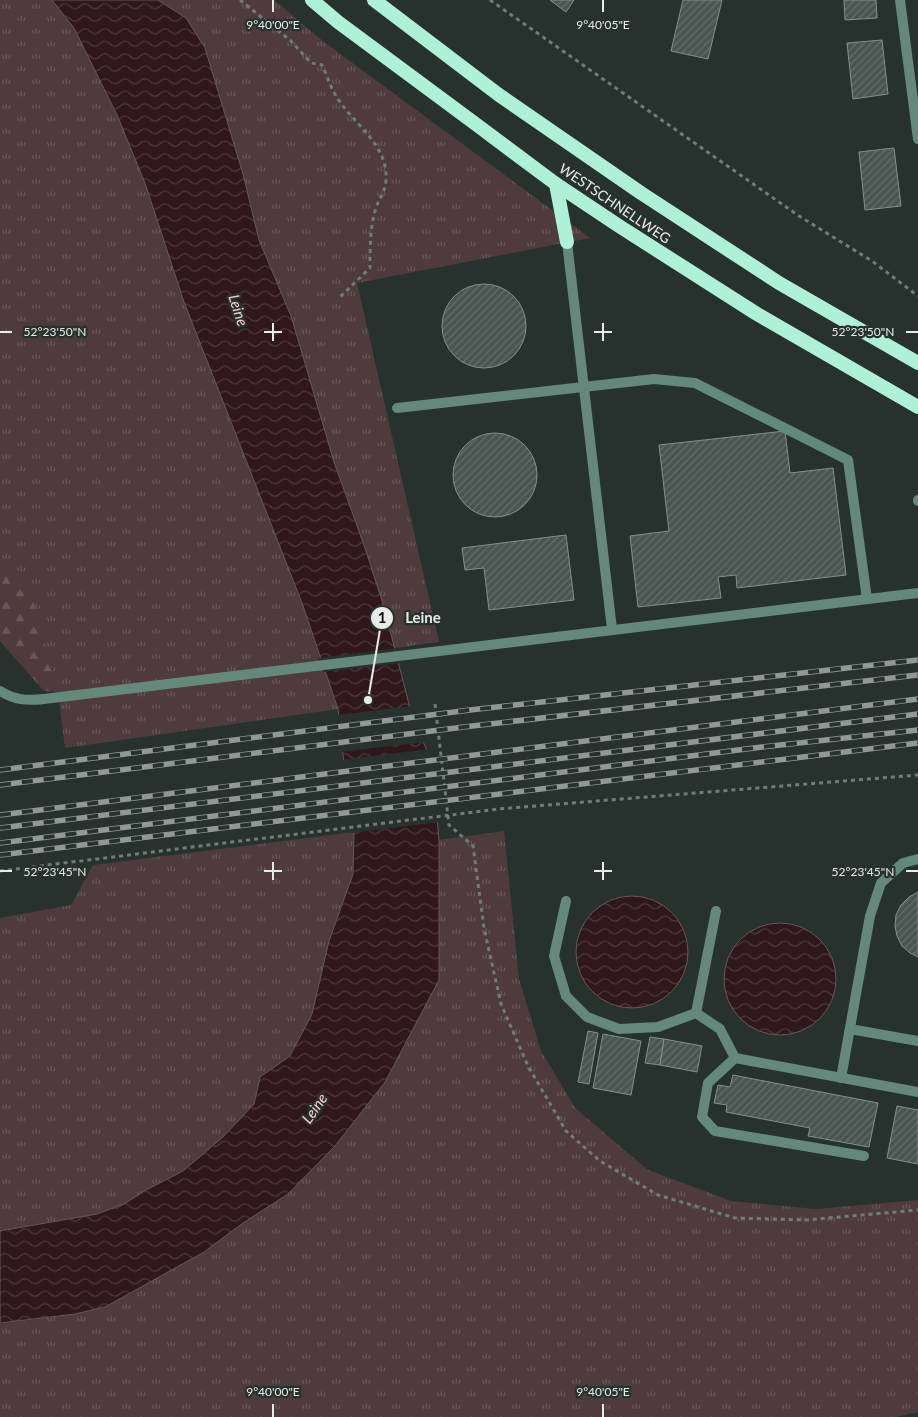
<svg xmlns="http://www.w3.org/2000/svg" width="918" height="1417" font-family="Lato,sans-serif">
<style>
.grass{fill:url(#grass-tufts)}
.forest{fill:url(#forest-firs)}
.water{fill:url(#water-waves);stroke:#665759}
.pier{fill:#27322e}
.building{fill:url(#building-hatch);stroke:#83908b}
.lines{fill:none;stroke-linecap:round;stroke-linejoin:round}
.path{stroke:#717b77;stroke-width:3;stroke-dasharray:4 4;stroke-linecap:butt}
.service{stroke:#64887c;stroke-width:10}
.minor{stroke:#64887c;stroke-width:10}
.trunk{stroke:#aef0d8;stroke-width:14}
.rail-casing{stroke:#909996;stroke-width:5.5}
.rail{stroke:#27322e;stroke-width:4;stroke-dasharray:11;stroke-linecap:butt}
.ticks{fill:none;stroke:#e5ece9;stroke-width:2}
.labels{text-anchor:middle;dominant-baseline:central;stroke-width:4.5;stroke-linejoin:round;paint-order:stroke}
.street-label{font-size:14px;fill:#e5ece9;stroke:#27322e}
.water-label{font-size:15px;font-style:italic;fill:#fdccd0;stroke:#27322e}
.ticks-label{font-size:12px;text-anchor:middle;fill:#e5ece9;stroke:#27322e;stroke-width:4.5;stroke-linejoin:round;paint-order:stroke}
.leader{fill:none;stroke:#e5ece9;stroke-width:2}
.callout-dot{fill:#e5ece9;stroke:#27322e;stroke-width:2}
.mark-label{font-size:15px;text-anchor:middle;font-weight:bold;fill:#111}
.callout-label{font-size:15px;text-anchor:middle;font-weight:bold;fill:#e5ece9;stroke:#27322e;stroke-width:4.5;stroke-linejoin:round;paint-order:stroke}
</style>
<defs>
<pattern id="grass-tufts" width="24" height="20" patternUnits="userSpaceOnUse" patternTransform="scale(1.25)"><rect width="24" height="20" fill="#4f3b3d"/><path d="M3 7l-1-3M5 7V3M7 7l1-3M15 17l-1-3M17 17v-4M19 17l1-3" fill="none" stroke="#685859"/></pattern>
<pattern id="forest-firs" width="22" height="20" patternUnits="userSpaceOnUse" patternTransform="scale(1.25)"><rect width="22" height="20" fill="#4f3b3d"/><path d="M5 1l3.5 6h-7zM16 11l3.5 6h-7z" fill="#685859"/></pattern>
<pattern id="water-waves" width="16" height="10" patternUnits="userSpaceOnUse" patternTransform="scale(1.25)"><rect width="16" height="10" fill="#30171b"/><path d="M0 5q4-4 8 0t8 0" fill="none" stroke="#4e393c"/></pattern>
<pattern id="building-hatch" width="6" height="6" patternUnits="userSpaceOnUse" patternTransform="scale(1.25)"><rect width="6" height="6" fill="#495551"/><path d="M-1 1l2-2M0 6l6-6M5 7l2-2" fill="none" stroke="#636e6a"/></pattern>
</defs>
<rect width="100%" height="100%" fill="#27322e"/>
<g class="grass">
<polygon points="0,0 52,0 74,28 117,115 145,183 184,302 302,603 338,709 65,748 58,692 12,570 0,567"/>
<polygon points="158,0 274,0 324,42 590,238 357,283 439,642 395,648 365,548 334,462 291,316 259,240 243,174 217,88"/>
<polygon points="504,831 519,979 541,1051 576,1109 648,1170 731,1201 816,1209 918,1200 918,1412 896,1417 0,1417 0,1324 75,1314 105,1307 204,1252 243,1223 288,1194 335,1146 385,1082 439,980 439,840"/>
<polygon points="354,832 353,874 329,941 312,1014 290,1056 260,1077 254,1104 223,1137 183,1171 146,1190 124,1204 97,1214 0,1231 0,918 71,905 93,865"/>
</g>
<polygon class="forest" points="0,567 12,570 30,589 58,692 44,691 0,641"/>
<g class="water">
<polygon points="52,0 158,0 186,18 205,48 243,174 259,240 291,316 334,462 365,548 384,607 411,712 432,763 439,840 439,980 385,1082 335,1146 288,1194 243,1223 204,1252 105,1307 75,1314 0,1323 0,1231 97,1214 124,1204 146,1190 183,1171 223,1137 254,1104 260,1077 290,1056 312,1014 329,941 353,874 354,832 345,773 338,709 302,603 184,302 145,183 117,115 74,28"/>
<circle cx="632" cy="952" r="56"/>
<circle cx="780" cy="979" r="56"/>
</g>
<g class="pier">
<polygon points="398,648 402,663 323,672 318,658"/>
<polygon points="412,706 426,742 340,752 337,715"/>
<polygon points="429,749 434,763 439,822 351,833 341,760"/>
</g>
<g class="building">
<polygon points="550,0 574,0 566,12"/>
<polygon points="683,0 722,0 708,59 671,51"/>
<polygon points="844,0 876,0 877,18 845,20"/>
<polygon points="882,40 888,94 853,99 847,43"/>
<polygon points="894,148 901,206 865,210 859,152"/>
<circle cx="484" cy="326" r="42"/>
<polygon points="785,431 790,473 833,468 846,575 737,588 736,575 718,577 721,598 638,607 630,536 669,531 659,445"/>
<circle cx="495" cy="475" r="42"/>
<polygon points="566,535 574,600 489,610 484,568 465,570 462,548"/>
<polygon points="918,892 918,957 910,953 902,946 897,936 895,926 896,915 901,905 909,897"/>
<polygon points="588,1031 598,1033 589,1084 578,1082"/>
<polygon points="603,1034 641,1041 631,1095 593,1088"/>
<polygon points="650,1037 664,1039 660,1065 645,1063"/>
<polygon points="664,1039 702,1046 697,1072 660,1065"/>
<polygon points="733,1075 878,1103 869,1147 808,1136 810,1128 726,1112 727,1105 714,1103 718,1085 730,1087"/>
<polygon points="897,1106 918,1110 918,1164 887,1158"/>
</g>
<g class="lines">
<g class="path">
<path d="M240,0L291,41L311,63L322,65C327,75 330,86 336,96C352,123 388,144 386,179C385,195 378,199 375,211C370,229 370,249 370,268L340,297"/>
<polyline points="490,0 799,216 872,261 918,296"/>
<polyline points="435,704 449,825 473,846 484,928 501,1004 528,1066 566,1131 600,1161 658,1195 735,1218 806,1220 918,1210"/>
<polyline points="0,871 498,809 918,775"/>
</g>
<g class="service">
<polyline points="567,242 612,629"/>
<polyline points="397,408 654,379 695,383 848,460 867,599"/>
<polyline points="918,500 918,501"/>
<path d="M0,691C14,700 27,701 44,699L918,593"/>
<polyline points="566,901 554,956 566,996 587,1017 619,1029 658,1027 696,1013 720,1029 735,1058 918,1092"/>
<polyline points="696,1013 716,911"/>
<polyline points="850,1029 918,1041"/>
<polyline points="735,1058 708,1083 702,1117 715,1131 864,1156"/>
<polyline points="841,1078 870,916 881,883 903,863 918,859"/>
</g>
<polyline class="minor" points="900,0 918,139"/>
<g class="trunk">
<polyline points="312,0 338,22 477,125 556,184 619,226 757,314 918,407"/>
<polyline points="374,0 499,95 641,193 779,283 918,363"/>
<polyline points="556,184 567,242"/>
</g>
<g class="rail-casing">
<g id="rail">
<polyline points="0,770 470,710 918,660"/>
<polyline points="0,785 472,726 918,675"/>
<polyline points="0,815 918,699"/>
<polyline points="0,828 918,714"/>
<polyline points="0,843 762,747 918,730"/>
<polyline points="0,855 918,743"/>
</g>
</g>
<use href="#rail" class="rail"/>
</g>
<path class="ticks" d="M273,0V12M603,0V12M273,323V341M603,323V341M0,332H12M264,332H282M594,332H612M906,332H918M273,862V880M603,862V880M0,871H12M264,871H282M594,871H612M906,871H918M273,1404V1417M603,1404V1417"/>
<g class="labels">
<g class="street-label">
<text transform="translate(615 203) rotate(34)">WESTSCHNELLWEG</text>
</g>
<g class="water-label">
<text transform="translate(239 310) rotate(72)">Leine</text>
<text transform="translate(314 1108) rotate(-55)">Leine</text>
</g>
</g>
<g class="ticks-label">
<text x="273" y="29">9°40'00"E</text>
<text x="603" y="29">9°40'05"E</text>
<text x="55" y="336">52°23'50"N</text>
<text x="863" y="336">52°23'50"N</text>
<text x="55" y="876">52°23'45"N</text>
<text x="863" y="876">52°23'45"N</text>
<text x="273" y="1396">9°40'00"E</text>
<text x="603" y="1396">9°40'05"E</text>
</g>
<path class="leader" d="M368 700L382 618"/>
<g class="callout-dot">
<circle cx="368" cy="700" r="5"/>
<circle cx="382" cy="618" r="12"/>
</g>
<g class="mark-label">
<text x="382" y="623">1</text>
</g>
<g class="callout-label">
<text x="423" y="623">Leine</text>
</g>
</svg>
